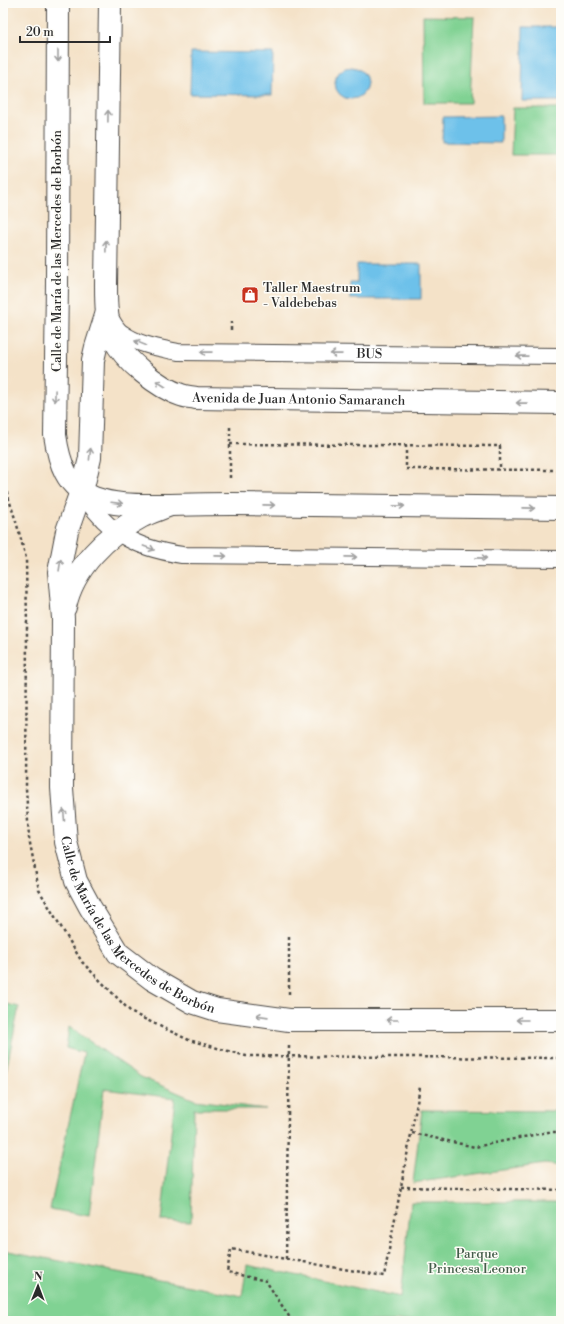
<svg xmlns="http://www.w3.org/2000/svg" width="564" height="1324" font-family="'Libre Bodoni',serif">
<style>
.green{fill:#80d293;stroke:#567e5f}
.water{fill:#6dc1ea;stroke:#4c768a}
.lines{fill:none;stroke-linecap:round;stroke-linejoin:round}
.lane-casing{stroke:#494643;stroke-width:18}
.street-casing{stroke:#494643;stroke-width:24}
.secondary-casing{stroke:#494643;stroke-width:24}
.path{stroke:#494643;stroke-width:2.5;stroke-dasharray:3 3;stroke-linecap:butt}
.lane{stroke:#fff;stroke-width:16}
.street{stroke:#fff;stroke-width:22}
.secondary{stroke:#fff;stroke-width:22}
.oneway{stroke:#a0a0a0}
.labels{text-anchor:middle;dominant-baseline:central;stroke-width:3;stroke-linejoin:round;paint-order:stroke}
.street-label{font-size:13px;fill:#2b2b2b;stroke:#fdfcf7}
.poi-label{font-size:13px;fill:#2b2b2b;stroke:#fdfcf7;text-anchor:start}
.park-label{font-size:13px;fill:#445d4a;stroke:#fdfcf7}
</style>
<rect width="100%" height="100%" fill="#fdfcf7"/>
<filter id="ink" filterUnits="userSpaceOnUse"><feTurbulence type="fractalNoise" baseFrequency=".025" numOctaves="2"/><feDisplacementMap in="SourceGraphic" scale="8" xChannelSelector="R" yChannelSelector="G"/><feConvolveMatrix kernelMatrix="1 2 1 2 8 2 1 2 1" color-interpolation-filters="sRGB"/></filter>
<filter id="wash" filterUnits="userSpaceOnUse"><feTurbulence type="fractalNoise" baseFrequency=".012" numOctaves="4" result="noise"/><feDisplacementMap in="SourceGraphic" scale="16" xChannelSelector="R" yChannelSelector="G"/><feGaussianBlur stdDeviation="0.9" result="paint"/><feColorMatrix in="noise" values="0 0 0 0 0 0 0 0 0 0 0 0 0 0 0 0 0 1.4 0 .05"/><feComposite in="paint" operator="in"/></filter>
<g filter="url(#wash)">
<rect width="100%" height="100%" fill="#f4e2c8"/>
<g class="green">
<polygon points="423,16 474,17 470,103 424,103"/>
<polygon points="513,108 561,108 561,155 511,155"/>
<polygon points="3,1003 19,1007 3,1086"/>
<polygon points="69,1027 141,1077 195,1100 266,1109 194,1109 191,1222 161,1221 175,1098 104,1089 89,1216 50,1209 84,1053 66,1048"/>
<polygon points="422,1110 561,1111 561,1166 545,1164 413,1183"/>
<polygon points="411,1202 561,1202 561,1321 3,1321 3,1250 242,1296 247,1265 401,1297"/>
</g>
<g class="water">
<polygon points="523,27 561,27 560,101 522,101"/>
<polygon points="191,52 273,53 272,95 190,94"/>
<circle cx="351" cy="83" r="16"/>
<polygon points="501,116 501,143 442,142 443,117"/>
<polygon points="357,264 421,264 421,299 350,299 350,283 357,283"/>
</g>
</g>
<g filter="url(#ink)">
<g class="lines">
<g class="lane-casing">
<g id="lane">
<path id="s1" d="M111,319C114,324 117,330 122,333C138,345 159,348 178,352L561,356"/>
<path d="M81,491C106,532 134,548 182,555L561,559"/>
</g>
</g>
<g class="street-casing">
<g id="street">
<path id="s2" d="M107,312L96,347L93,360L90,458L84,483L67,531L59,572L63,618L62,788L66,842L76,881L90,907L118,953L152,979L192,1002L217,1010L289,1020H561"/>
<path d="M65,607C73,568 107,535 141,517C150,512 161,509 170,505"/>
</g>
</g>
<g class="secondary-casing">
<g id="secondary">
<path d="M58,3L57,284L55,435C59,462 66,487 94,498C113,505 134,505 153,505C180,505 206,504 232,504C342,505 451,507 561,508"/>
<path id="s3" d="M110,3L106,285C106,303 106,323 114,339C125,361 159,388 181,395C186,397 192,397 196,398L561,403"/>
</g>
</g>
<g class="path">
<polyline points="231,330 231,322"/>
<polyline points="230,444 500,446 500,470"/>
<polyline points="406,445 406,469 561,470"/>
<polyline points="230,478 230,425"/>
<polyline points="3,480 17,525 26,558 27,628 26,788 29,838 39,890 82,962 132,1013 189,1040 246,1056 561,1058"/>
<polyline points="289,994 289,936"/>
<polyline points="289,1046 286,1259 231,1249 227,1272 266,1281 292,1321"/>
<polyline points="412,1133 475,1147 548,1132 561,1132"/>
<polyline points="401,1187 561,1190"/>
<polyline points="286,1259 384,1276 420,1087"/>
</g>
<use href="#lane" class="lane"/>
<use href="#street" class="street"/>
<use href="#secondary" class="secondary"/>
</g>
<defs><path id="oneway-shaft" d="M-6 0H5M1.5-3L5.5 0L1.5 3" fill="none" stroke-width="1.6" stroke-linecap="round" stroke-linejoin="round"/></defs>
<g class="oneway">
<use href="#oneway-shaft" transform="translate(58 56) rotate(90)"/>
<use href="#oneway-shaft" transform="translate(108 116) rotate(-89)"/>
<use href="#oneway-shaft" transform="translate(106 246) rotate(-89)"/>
<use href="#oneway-shaft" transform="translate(140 343) rotate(-158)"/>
<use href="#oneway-shaft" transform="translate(206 352) rotate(-179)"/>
<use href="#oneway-shaft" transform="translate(336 354) rotate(-179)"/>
<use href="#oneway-shaft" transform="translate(522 356) rotate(-179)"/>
<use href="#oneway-shaft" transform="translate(161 384) rotate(-147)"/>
<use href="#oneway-shaft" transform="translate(55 396) rotate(91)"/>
<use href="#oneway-shaft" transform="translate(522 403) rotate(-179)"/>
<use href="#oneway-shaft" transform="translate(90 454) rotate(-84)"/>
<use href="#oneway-shaft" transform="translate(117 503) rotate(7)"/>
<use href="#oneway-shaft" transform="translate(269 505) rotate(1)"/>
<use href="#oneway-shaft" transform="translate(399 506) rotate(1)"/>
<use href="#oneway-shaft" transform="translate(529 508) rotate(1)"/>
<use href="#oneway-shaft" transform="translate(149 548) rotate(20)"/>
<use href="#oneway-shaft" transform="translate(221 556) rotate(1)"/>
<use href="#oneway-shaft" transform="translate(351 557) rotate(1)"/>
<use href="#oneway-shaft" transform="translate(481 558) rotate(1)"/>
<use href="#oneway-shaft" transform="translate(60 565) rotate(-81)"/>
<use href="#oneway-shaft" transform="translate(64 815) rotate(-95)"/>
<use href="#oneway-shaft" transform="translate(262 1016) rotate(-172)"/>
<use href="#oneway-shaft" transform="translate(392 1020) rotate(-180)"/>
<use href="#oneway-shaft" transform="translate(522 1020) rotate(180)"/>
</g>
</g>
<defs>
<g id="shop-square" transform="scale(0.9)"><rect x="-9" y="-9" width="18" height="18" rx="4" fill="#c8321e" stroke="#fdfcf7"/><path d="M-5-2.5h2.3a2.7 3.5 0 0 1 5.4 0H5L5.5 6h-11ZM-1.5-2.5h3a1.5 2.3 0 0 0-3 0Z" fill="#fff"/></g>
</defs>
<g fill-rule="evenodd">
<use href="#shop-square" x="250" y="295"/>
</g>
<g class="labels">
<g class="street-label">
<text transform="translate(57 251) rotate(-90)">Calle de María de las Mercedes de Borbón</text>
<text stroke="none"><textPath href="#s1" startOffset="269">BUS</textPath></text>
<text stroke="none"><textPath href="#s3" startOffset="544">Avenida de Juan Antonio Samaranch</textPath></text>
<text stroke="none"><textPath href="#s2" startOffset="652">Calle de María de las Mercedes de Borbón</textPath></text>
</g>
<g class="poi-label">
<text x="263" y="288">Taller Maestrum<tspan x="263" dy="15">- Valdebebas</tspan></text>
</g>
<g class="park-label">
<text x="477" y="1254">Parque<tspan x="477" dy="15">Princesa Leonor</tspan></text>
</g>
</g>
<rect width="564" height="1324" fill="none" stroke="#fdfcf7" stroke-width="16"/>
<g transform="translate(38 1286) rotate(1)" stroke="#fdfcf7" stroke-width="3" paint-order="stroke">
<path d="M0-3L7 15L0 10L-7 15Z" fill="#2b2b2b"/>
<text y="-6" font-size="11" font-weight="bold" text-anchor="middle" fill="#2b2b2b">N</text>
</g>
<path d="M20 36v6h90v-6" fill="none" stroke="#2b2b2b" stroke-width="2"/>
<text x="26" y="36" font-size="12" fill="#2b2b2b" stroke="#fdfcf7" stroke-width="3" paint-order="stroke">20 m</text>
</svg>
